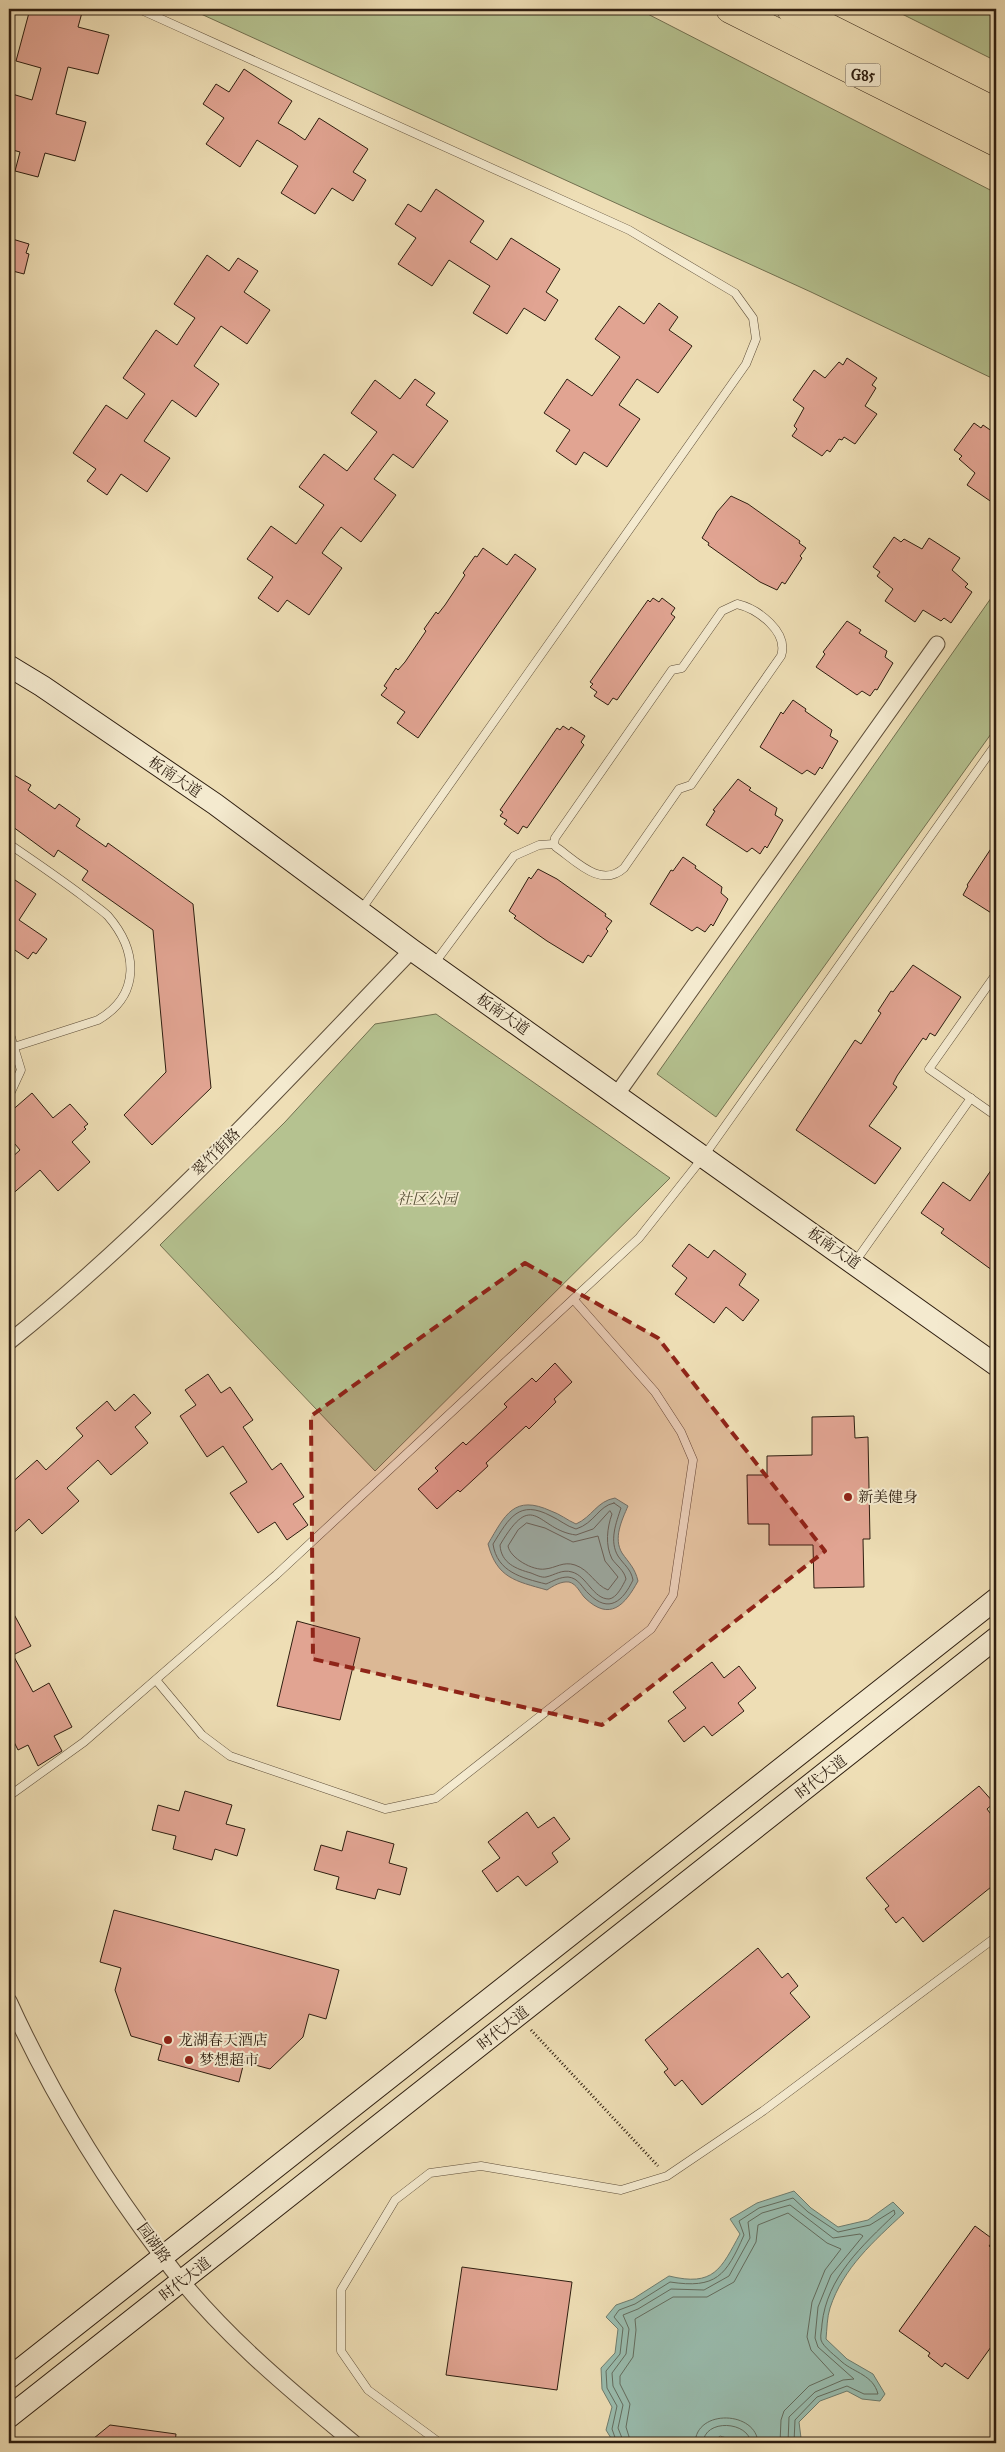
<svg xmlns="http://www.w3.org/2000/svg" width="1005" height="2452" font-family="'IM FELL Great Primer','Noto Serif SC',serif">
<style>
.green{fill:#b5c290;stroke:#727050}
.water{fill:#99bcae;stroke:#6e7d6f}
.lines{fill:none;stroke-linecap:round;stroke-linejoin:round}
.shore{stroke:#646d5f;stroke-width:1}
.building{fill:#e1a492;stroke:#2e1e10}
.service-casing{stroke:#5e4e39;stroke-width:9}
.minor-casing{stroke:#5e4e39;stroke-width:17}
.secondary-casing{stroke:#2e1e10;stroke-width:23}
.motorway-casing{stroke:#2e1e10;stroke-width:29}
.path{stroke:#2e1e10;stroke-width:3;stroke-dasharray:1 2.5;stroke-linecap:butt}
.service{stroke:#f4eacf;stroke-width:8}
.minor{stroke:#f4eacf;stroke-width:15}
.secondary{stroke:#f4eacf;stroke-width:21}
.motorway{stroke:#eedeb5;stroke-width:28}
.marked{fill:#8f2418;fill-opacity:0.2;stroke:#8f2418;stroke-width:4;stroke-dasharray:10 6;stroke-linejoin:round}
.poi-dot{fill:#8f2418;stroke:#f4eacf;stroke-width:2}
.labels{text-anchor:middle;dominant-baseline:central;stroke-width:4;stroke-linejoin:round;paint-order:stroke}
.shield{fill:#f4eacf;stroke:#695b49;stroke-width:1}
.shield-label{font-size:14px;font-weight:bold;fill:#2e1e10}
.street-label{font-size:15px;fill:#2e1e10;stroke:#f4eacf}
.park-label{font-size:15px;font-style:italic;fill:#564f36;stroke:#f4eacf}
.poi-label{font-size:15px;fill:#2e1e10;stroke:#f4eacf;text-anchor:start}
</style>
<rect width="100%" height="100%" fill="#eedeb5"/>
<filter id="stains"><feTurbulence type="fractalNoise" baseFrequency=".004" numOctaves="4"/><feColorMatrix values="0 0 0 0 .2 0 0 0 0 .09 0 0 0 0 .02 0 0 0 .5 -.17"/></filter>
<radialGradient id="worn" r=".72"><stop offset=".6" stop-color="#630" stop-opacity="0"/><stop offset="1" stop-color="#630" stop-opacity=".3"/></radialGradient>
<g class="green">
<polygon points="190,9 638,9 996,193 996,380 811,292"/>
<polygon points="892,9 996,9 996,61"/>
<polygon points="996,591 996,727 716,1117 657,1074"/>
<polygon points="436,1014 670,1178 375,1471 160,1245 285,1122 375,1024"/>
</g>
<g class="water">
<path d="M615,1498L628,1506C622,1520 613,1538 622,1553C629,1563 635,1568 638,1581C625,1605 610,1622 585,1598C580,1593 577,1584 569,1582C561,1581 553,1586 547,1590C515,1581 497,1578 488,1544C505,1515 514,1494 551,1511C560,1514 567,1520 576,1524C592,1517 597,1501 615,1498Z"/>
<path d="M794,2191L811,2208L838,2227L868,2220L893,2202L904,2213C874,2241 843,2268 830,2308C827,2317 827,2329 826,2339L847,2359L873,2374L885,2394L880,2401L862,2399L847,2391L820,2401L799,2422L801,2438L798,2443H743L720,2436L712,2443H614L606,2430L612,2407L602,2389L601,2368L615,2353L618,2329L606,2317L616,2305L633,2299L669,2276C714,2287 721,2269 740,2234L730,2219L757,2203Z"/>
</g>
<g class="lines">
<g class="shore">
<path d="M614,1503L621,1508C616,1523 609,1541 618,1556C624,1565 631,1569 633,1580C623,1601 609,1614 589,1594C582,1588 579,1578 568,1577C560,1577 553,1581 546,1584C522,1578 497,1572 493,1544C509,1518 519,1499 551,1516C560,1520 566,1526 576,1529C595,1523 598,1506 614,1503Z"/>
<path d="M610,1511L612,1514C607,1528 605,1545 612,1559C617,1566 624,1570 626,1579C623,1585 617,1598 609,1599C593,1599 587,1576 572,1572C562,1569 555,1575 546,1577C542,1578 536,1575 531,1573C516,1569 501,1563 500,1545C534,1487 537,1530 576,1535L593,1529Z"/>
<path d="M527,1523L545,1528L573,1542L598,1536L605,1561L618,1577L608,1590C595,1585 590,1570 575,1565C563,1561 556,1568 545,1569C533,1571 510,1558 508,1546L518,1530Z"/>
<path d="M617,2443L612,2429L617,2406L607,2388L606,2371L620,2354L623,2328L614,2317L619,2310L635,2304L670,2282C716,2289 726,2276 744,2235L739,2221L759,2208L793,2198L808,2212L838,2232L870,2225L894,2210L895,2214C862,2246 827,2277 822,2324C822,2329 820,2335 821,2340C823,2347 837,2357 842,2362C855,2373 873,2375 878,2394H864L847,2386L817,2397L795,2420L794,2443"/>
<polyline points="624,2443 618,2428 623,2405 613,2386 612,2373 626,2354 629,2329 623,2315 638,2309 671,2289 704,2290 729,2276 750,2238 748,2222 762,2213 790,2205 833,2238 860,2234 863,2236 831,2275 818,2307 815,2338 818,2347 854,2379 843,2380 815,2392 789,2417 788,2443"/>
<polyline points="631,2443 626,2427 630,2404 620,2384 620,2376 633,2357 636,2330 635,2319 673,2297 707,2297 734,2282 756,2242 758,2225 788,2213 827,2243 841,2249 825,2270 812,2302 807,2337 811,2350 834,2375 809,2386 784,2411 781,2420 780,2443"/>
<path d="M695,2443C696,2408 757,2411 758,2443"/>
<path d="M703,2443C704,2418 749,2421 751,2443"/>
</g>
</g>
<g class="building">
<polygon points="30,9 83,9 78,27 109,35 98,74 68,67 56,114 86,122 75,161 45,153 38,177 15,171 20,152 9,149 9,93 32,100 41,68 16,61"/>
<polygon points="244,69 292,101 278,123 292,131 305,140 319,118 368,149 353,172 366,180 353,201 332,188 315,214 281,193 298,166 257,140 240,167 206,144 224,118 203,104 216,84 229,92"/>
<polygon points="436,189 484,221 470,242 484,251 497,260 511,238 560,269 546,292 558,300 545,321 524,308 507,334 473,313 490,286 477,278 449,260 432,286 398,264 416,238 395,224 408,204 421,212"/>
<polygon points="9,238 29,244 26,253 29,254 24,274 9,270"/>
<polygon points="207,255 229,271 238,258 258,271 244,292 270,310 247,344 221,326 194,366 219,384 196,417 172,400 144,441 170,458 147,492 121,474 107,495 87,481 96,469 73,453 106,405 127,419 136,406 145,394 123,378 156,330 177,345 186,331 195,318 174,304"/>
<polygon points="659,303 678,317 669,330 692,346 658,393 637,379 619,405 640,419 607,467 584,452 576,465 556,451 570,430 544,413 567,379 592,396 620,357 595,339 619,306 644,324"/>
<polygon points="847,358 877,378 872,385 876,388 865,406 877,414 855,444 844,437 842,440 839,439 830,452 827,450 822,456 792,436 797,429 794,426 804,408 793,400 814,370 825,378 839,362 843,365"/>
<polygon points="415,379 435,393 426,405 448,421 413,468 393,454 374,479 396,495 361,542 341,527 331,540 322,553 342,568 309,615 287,600 278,612 258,598 273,577 247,559 271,526 296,544 324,505 299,487 324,454 347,471 377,432 351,413 375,380 400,399"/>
<polygon points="974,423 981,428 983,425 996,434 996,505 967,485 975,473 959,459 962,456 954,450"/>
<polygon points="731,496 748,504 800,541 799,543 806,548 800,556 802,558 785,584 782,582 777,590 760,582 708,545 709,543 702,538 717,512"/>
<polygon points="894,537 901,542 904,539 922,549 929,538 960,558 952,570 968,584 965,587 972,592 951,623 944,618 941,621 923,610 915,622 885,601 893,589 877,576 880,572 873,567"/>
<polygon points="483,548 507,565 515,554 536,569 418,738 397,723 405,712 381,695 387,688 384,686 396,668 398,670 405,662 426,631 424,629 436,612 438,614 445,605 465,575 463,573 475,556 477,557"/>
<polygon points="653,598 659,602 662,598 675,608 671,614 675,617 617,700 613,698 608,705 594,696 597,692 590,687 593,684 590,682 648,600 650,602"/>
<polygon points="847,621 861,630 859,633 887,651 885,657 893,663 877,690 875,689 870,696 862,691 857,695 816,667 825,654 823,652"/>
<polygon points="793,700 806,709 805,711 832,730 830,736 838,741 822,769 820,767 815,775 807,770 802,774 760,747 781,712 783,714"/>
<polygon points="563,726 569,730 571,727 585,736 581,742 584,745 527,828 523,826 518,834 504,824 507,820 500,816 503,812 500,810 557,728 560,730"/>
<polygon points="9,772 31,785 28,790 55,809 59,804 80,819 76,826 106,847 108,843 193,904 211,1088 152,1145 124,1115 166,1072 153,930 82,880 88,871 58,850 54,857 9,824"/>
<polygon points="738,779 751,788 749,790 777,808 775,815 783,820 767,848 765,846 760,854 752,848 747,852 706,825 715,811 713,810"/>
<polygon points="996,841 996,916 963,895 968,886 967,885"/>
<polygon points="683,857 696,866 695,868 722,887 721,893 728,899 713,926 711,924 705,932 697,927 692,931 650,904 671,870 673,871"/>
<polygon points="538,869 557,879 606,914 605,916 612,921 606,929 608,931 591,957 588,955 583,963 547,941 514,918 516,916 509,911 529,877 531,879"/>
<polygon points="9,876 36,894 19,920 47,939 36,954 33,952 28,959 9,946"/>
<polygon points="913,965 961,997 935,1036 930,1033 926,1040 923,1038 897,1076 893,1084 897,1087 869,1126 901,1148 875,1184 796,1130 855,1040 861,1044 881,1013 878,1011 891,991 893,992"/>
<polygon points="32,1093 53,1118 70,1104 88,1124 84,1127 86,1129 72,1142 90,1162 58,1191 40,1170 9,1197 9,1160 20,1150 9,1137 9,1113"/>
<polygon points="996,1163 996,1273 941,1233 944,1229 921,1213 943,1182 970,1201"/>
<polygon points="689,1244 708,1258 714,1250 746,1274 739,1285 759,1300 743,1321 726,1307 714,1323 675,1294 687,1278 672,1266"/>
<polygon points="555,1363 572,1382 554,1399 556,1402 529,1429 526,1426 486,1463 488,1466 460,1492 458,1490 437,1509 418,1489 438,1471 435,1468 463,1442 466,1445 507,1407 504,1404 532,1378 536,1382"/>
<polygon points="208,1374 221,1393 230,1387 253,1420 243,1427 272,1470 281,1463 304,1497 293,1504 308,1525 287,1540 275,1522 258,1533 230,1493 247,1482 223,1446 207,1457 180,1416 196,1405 185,1390"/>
<polygon points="134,1394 151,1413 135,1427 148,1443 111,1475 98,1460 67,1488 79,1501 42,1534 29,1519 9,1537 9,1485 37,1460 46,1470 83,1436 76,1428 107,1401 115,1411"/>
<polygon points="854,1416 855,1438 868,1437 870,1539 863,1539 864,1587 814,1588 813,1545 769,1545 769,1524 748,1524 747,1475 767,1475 767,1456 812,1455 812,1417"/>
<polygon points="9,1605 31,1646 13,1655 33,1692 49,1683 72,1727 54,1736 62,1751 38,1766 28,1745 18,1750 9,1732"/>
<polygon points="297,1621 360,1638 340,1720 277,1706"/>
<polygon points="712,1662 724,1678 739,1666 756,1688 738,1703 744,1711 712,1736 704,1726 684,1742 668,1721 686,1708 673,1692"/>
<polygon points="979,1786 994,1803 987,1809 996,1821 996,1883 923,1942 903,1917 896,1923 885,1909 889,1906 866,1878"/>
<polygon points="185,1791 232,1805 226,1824 245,1829 237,1856 215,1849 212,1860 173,1849 176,1836 152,1830 158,1805 179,1811"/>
<polygon points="527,1812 538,1828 554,1817 570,1839 552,1853 558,1862 526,1886 518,1876 497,1892 482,1871 500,1858 488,1842"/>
<polygon points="347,1831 394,1844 389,1863 407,1868 400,1895 378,1889 375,1899 336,1889 339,1877 314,1870 321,1845 342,1851"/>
<polygon points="114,1910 339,1970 326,2019 309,2014 303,2037 270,2069 244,2062 239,2082 158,2060 162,2045 131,2036 115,1990 121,1968 100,1962"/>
<polygon points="758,1948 782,1978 788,1973 798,1986 790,1993 810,2017 702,2105 682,2080 675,2086 664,2072 668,2069 645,2040"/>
<polygon points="975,2226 994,2240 989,2246 996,2251 996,2340 968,2379 945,2363 942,2367 928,2356 930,2353 899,2331"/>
<polygon points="462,2267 572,2282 557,2390 446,2375"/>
<polygon points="110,2425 176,2434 175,2443 88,2443"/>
</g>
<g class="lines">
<g class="service-casing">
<g id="service">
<polyline points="139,9 629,230 735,293 753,318 756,339 746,364 361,910"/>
<path d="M737,604C758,609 789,632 781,656L691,785L679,789L624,868C601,889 576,861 556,847L554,844L555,838L672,670L682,668L722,611Z"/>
<path d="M9,844C34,861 59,878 84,897C91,903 101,909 108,916C138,951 141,995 98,1020L14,1047"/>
<polyline points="434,964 514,856 539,845 554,844"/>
<polyline points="996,974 929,1069 996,1116"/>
<polyline points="9,1031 21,1070 9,1096"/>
<polyline points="855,1262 971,1098"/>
<polyline points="156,1680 202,1735 230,1756 385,1809 436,1798 651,1629 673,1595 693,1460 681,1432 655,1392 574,1300"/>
<polyline points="9,1796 84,1742 276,1575 639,1238 704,1156 996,744"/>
<polyline points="440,2443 368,2390 341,2351 341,2290 395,2200 430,2173 481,2166 621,2190 667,2176 763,2111 996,1937"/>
</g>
</g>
<g class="minor-casing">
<g id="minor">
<polyline points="617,1094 937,644"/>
<path d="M9,1342C155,1225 282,1085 412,950"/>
<path d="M9,2001C50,2091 102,2177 162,2256C215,2328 286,2387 354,2443"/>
</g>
</g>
<g class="secondary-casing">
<g id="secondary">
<polyline points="9,666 42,686 215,804 412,950 996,1365"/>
<polyline points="9,2378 996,1599"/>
<polyline points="9,2417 996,1638"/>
</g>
</g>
<g class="motorway-casing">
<g id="motorway">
<polyline points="730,9 996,142"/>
<polyline points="791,9 996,112"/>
</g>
</g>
<polyline class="path" points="531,2030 658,2166"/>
<use href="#service" class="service"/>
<use href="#minor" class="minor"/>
<use href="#secondary" class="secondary"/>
<use href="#motorway" class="motorway"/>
</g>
<path class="marked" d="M525,1263L658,1338L825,1551L602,1725L313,1659L311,1416Z"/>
<g class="poi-dot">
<circle cx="848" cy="1497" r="5"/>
<circle cx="168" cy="2040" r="5"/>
<circle cx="189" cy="2060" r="5"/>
</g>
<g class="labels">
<rect class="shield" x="845.5" y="63.5" width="35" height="23" rx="4"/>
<g class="shield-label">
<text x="863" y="75">G85</text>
</g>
<g class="street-label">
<text transform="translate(175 777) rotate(34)">板南大道</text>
<text transform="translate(503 1014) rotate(35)">板南大道</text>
<text transform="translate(216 1152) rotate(-45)">翠竹街路</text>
<text transform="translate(834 1248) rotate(35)">板南大道</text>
<text transform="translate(821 1777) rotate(-38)">时代大道</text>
<text transform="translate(503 2028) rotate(-38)">时代大道</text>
<text transform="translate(154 2243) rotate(54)">园湖路</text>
<text transform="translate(185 2279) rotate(-38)">时代大道</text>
</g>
<g class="park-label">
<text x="427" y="1199">社区公园</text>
</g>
<g class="poi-label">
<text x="858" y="1497">新美健身</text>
<text x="178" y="2040">龙湖春天酒店</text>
<text x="199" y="2060">梦想超市</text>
</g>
</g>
<rect width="1005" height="2452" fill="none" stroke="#eedeb5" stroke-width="30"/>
<rect x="10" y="10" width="985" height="2432" fill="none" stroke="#2e1e10" stroke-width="2.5"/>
<rect x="15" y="15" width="975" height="2422" fill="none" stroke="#2e1e10"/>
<rect width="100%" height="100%" filter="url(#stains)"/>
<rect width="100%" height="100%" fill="url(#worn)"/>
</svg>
